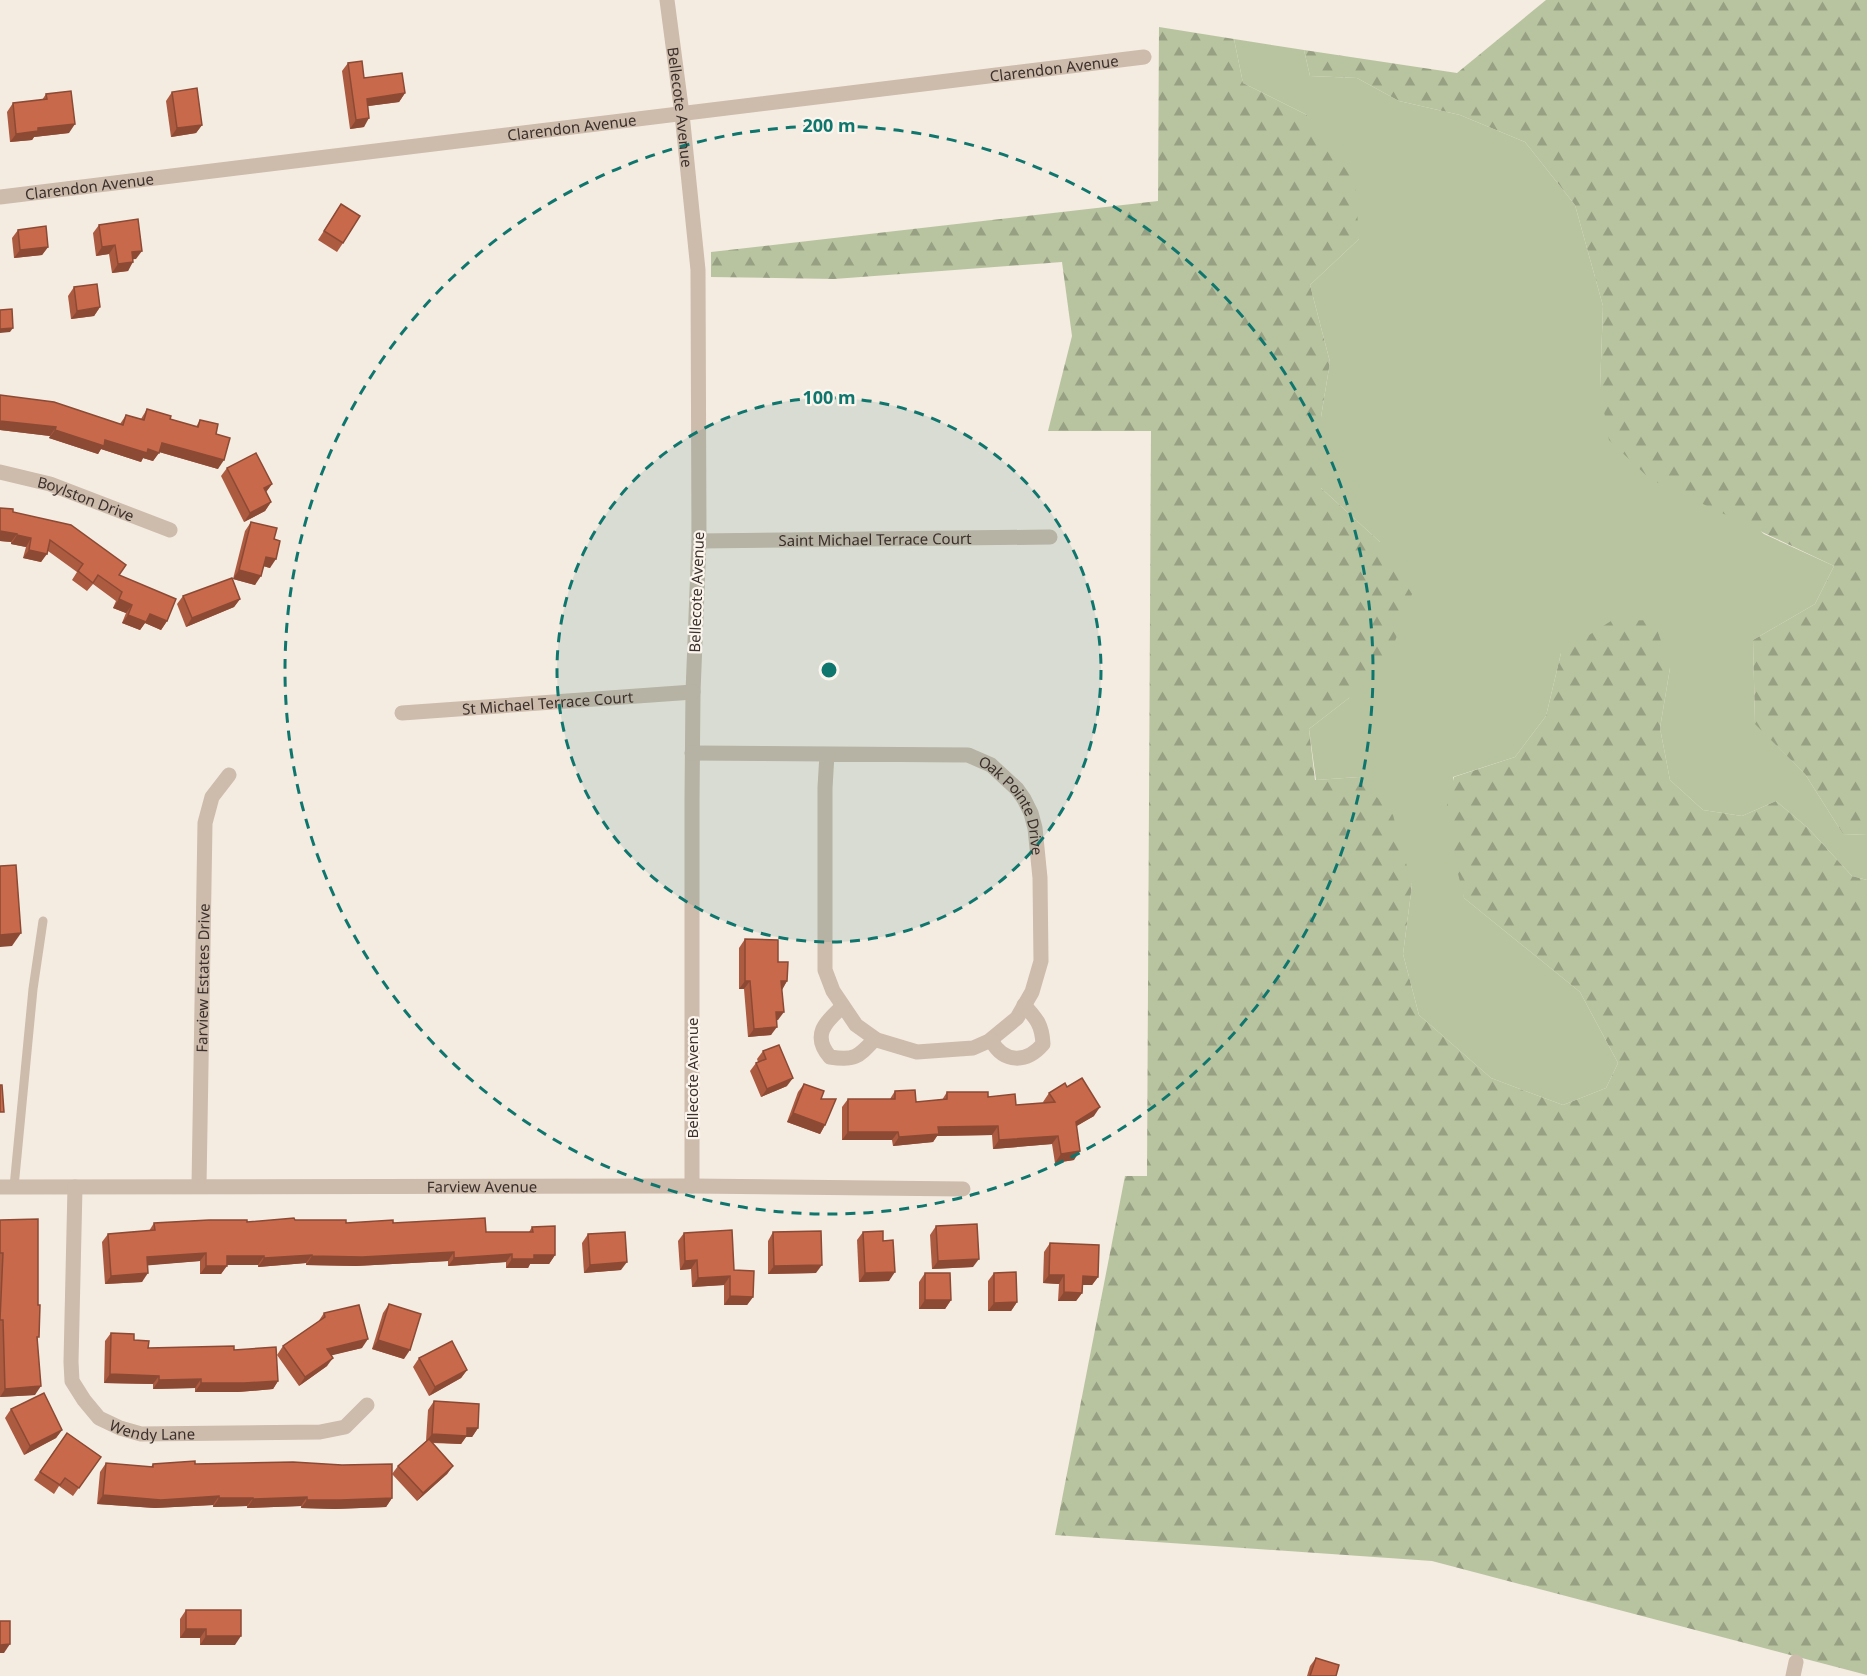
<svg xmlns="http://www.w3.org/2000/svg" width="1867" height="1676" font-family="'Noto Sans',sans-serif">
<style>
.grass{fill:#b8c4a0}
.forest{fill:url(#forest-firs)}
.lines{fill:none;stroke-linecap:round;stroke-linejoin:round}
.service{stroke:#cdbbac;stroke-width:9}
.minor{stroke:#cdbbac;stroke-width:15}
.wall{fill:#ac5a40}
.shaded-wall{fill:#8c4a34}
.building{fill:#c8694b;stroke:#8c4a34;stroke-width:1.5}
.ring{fill:none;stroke:#0f766e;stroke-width:3;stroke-dasharray:10 8}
.labels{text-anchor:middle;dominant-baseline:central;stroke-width:4.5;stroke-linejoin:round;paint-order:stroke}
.street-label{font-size:15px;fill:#3b302b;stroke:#fbf5ee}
.centre{fill:#0f766e;stroke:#fbf5ee;stroke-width:3}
.ring-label{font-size:18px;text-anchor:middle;font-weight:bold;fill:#0f766e;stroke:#fbf5ee;stroke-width:4.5;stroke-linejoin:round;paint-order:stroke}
</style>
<defs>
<pattern id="forest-firs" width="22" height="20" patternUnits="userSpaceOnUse" patternTransform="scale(1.5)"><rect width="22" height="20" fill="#b8c4a0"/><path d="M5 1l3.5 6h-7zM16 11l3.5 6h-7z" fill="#97a083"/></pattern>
</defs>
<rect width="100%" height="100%" fill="#f4ebe1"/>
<polygon class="grass" points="1234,39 1304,50 1310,76 1357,78 1399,101 1460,115 1525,142 1575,205 1603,306 1600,388 1764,534 1834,566 1815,604 1753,640 1755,723 1805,774 1843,834 1867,835 1867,880 1852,876 1808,828 1776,801 1742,816 1703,810 1670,780 1660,728 1670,668 1561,653 1546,716 1515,757 1453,777 1464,898 1580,992 1618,1063 1606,1088 1563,1105 1491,1078 1419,1015 1403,954 1412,885 1359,777 1316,780 1309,729 1349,698 1380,542 1321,488 1321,417 1330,362 1310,285 1359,239 1307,115 1243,83"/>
<g class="forest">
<polygon points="1546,0 1867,0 1867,835 1843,834 1805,774 1755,724 1753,640 1815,604 1834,566 1650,479 1609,440 1600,388 1603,306 1575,205 1525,142 1460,115 1399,101 1357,78 1310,76 1304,50 1457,73"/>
<polygon points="1159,27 1234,39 1243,83 1307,115 1355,182 1359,239 1310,285 1330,362 1321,417 1321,488 1380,542 1412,594 1390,655 1349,698 1309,729 1315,780 1359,777 1393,815 1412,885 1403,954 1419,1015 1491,1078 1563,1105 1606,1088 1618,1063 1580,992 1464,898 1444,817 1454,777 1515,757 1546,716 1561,653 1611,621 1654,620 1670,668 1660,728 1670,780 1703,810 1742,816 1776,801 1808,828 1852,876 1867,880 1867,1675 1432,1561 1055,1535 1125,1176 1147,1176 1151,431 1048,431 1072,336 1062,262 834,279 711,277 711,252 1158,201"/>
</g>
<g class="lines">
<polyline class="service" points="14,1187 33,989 43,921"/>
<g class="minor">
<path id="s1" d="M667,0L682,114L698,270L699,541L693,692L692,801V1186"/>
<path id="s2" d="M0,197L1144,57"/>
<path id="s3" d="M0,472L50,484L170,530"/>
<path id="s4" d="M699,541L1050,537"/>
<path id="s5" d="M402,713L693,692"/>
<path id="s6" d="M692,753L968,755L991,765L1017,789L1024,799L1031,813L1035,828L1040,878L1041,961L1032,992L1017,1018L989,1041L973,1048L917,1052L877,1040L856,1025L833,991L825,970V788L827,754"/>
<path d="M842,1007C824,1023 812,1036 830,1057C855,1061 858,1057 875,1039"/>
<path d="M991,1040C1004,1064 1027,1063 1043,1044C1042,1025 1037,1019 1024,1005"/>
<path id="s7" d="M199,1186L205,823L212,797L229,775"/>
<path id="s8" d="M0,1187L692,1186L963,1189"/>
<path id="s9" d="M75,1187L71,1362L72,1381L84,1400L99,1418L120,1428L141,1434L320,1432L345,1427L367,1405"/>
<polyline points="1793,1676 1796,1662"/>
</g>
</g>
<g class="wall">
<polygon points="348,63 364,78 405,93 399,102 368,106 364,127 350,129 342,71"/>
<polygon points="172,92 202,125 196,133 171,137 166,101"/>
<polygon points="46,94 69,133 34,137 32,140 10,142 7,112 13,103 42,100"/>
<polygon points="341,204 343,243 337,252 318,240"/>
<polygon points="99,225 136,259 133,259 128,271 112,273 109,254 96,256 93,233"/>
<polygon points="18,230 48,247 42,255 14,258 12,238"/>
<polygon points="74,287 100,307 94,316 71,319 68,296"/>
<polygon points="0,395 120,424 126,415 141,419 147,409 170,419 196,427 200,420 216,434 218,469 159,452 153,461 143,458 141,462 101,449 98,454 49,438 50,436 0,430"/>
<polygon points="227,468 272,484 266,492 271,502 265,511 244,522 221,476"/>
<polygon points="0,508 13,512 119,575 167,621 161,630 145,623 140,630 122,623 126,613 113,608 116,601 93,584 87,591 72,580 77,572 48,551 41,562 23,558 26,547 11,544 11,542 0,541"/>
<polygon points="251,522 274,539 270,568 263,566 255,585 233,579 245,531"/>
<polygon points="183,596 240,599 234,607 186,627 177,604"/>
<polygon points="745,939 778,962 787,981 782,989 778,1020 776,1020 771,1035 748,1037 744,989 739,989 739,948"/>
<polygon points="763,1051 787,1086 761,1097 750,1071 756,1063 758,1062 757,1059"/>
<polygon points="804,1084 821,1099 825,1125 820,1134 787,1122 798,1092"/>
<polygon points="1067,1087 1094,1116 1076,1126 1074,1160 1055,1163 1052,1144 993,1149 992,1135 937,1136 933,1142 893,1146 892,1140 842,1140 842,1107 848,1099 890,1099 895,1091 916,1102 942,1100 947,1092 988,1097 1016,1105 1044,1103 1043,1102 1049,1093"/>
<polygon points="0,1220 38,1340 35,1395 0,1397"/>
<polygon points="295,1220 346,1223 393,1223 486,1232 529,1232 532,1227 555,1255 549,1264 530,1264 528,1268 506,1268 506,1262 448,1266 448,1261 356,1266 306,1265 306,1263 258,1267 258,1265 227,1265 221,1274 200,1274 200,1261 147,1265 142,1282 105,1284 102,1242 108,1234 149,1231 154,1223 247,1222"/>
<polygon points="936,1226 973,1267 932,1269 930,1235"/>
<polygon points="773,1232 816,1273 768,1274 768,1241"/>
<polygon points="863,1232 883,1241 889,1281 859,1282 857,1240"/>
<polygon points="684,1233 753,1297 747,1305 724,1305 724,1285 692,1287 691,1269 680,1270 678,1241"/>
<polygon points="588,1234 621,1270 584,1273 582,1243"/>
<polygon points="1050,1243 1098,1277 1092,1285 1083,1285 1082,1293 1076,1301 1058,1301 1059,1284 1043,1283 1044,1252"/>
<polygon points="925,1273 951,1300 945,1309 919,1309 919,1282"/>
<polygon points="994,1273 1017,1302 1011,1311 988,1311 988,1281"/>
<polygon points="389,1304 404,1359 372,1349 383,1313"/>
<polygon points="324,1313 362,1348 331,1355 327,1366 299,1386 277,1355 283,1346 318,1322"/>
<polygon points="111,1333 134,1340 148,1348 234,1350 278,1381 273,1389 238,1392 195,1392 195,1388 153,1389 153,1384 104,1383 105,1341"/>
<polygon points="419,1358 467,1370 461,1378 429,1396 413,1367"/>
<polygon points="434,1401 478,1428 472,1437 466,1437 461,1444 432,1443 453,1466 447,1474 417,1501 392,1474 398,1466 426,1441 428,1410"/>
<polygon points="11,1409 62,1430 56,1438 24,1455 5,1418"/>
<polygon points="67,1433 101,1457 73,1496 59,1486 54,1494 34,1480"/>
<polygon points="106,1463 151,1467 153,1464 195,1464 392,1498 386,1507 335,1509 301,1508 301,1506 247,1508 247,1506 213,1507 213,1505 155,1508 97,1504 100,1472"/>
<polygon points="186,1610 235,1645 200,1645 200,1638 180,1638 180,1619"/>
<polygon points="1316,1658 1336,1676 1307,1676 1310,1666"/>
</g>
<g class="shaded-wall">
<polygon points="405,93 399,102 361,107 367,99"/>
<polygon points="369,118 364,127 350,129 356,120"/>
<polygon points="75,124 69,133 34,137 32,140 10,142 16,134 38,128"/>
<polygon points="202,125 196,133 171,137 177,128"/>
<polygon points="115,245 109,254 96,256 102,247"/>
<polygon points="48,247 42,255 14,258 20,250"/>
<polygon points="142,251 136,259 126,260 132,252"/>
<polygon points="133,262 128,271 112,273 118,264"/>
<polygon points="100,307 94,316 71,319 77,311"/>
<polygon points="13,328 10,332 0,333 0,329"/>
<polygon points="0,421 56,427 50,436 0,430"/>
<polygon points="55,430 148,449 159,453 153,461 143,458 141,462 101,449 98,454 49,438"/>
<polygon points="162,443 224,460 218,469 156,451"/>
<polygon points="272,484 266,492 264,488"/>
<polygon points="271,502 265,511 244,522 250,513"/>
<polygon points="0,531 17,534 11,542 0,541"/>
<polygon points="17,535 31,538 26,547 11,544"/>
<polygon points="29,550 47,554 41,562 23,558"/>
<polygon points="266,557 276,559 270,568 260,565"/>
<polygon points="239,570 261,576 255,585 233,579"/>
<polygon points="119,599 132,605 126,613 113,608"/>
<polygon points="240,599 234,607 186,627 192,618"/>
<polygon points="150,614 167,621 161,630 145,623 140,630 122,623 128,615"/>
<polygon points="21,933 12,946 0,947 0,935"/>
<polygon points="745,981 750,981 744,989 739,989"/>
<polygon points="781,981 787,981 782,990"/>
<polygon points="776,1012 784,1012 778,1020 770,1021"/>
<polygon points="777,1027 771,1035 748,1037 754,1029"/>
<polygon points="793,1078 787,1086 761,1097 767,1089"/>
<polygon points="1100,1107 1094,1116 1070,1130 1076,1122"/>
<polygon points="793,1113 825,1125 820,1134 787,1122"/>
<polygon points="998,1126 992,1135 937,1136 933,1142 893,1146 899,1137 938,1127"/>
<polygon points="848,1132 898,1132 892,1140 842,1140"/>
<polygon points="1058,1136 1052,1144 993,1149 999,1140"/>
<polygon points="1080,1151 1074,1160 1055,1163 1061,1154"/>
<polygon points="454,1252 448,1261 356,1266 306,1265 312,1256"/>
<polygon points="206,1253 200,1261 141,1266 147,1257"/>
<polygon points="512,1254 506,1262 448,1266 454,1258"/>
<polygon points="312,1255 306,1263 258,1267 264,1258"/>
<polygon points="534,1255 555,1255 549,1264 530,1264 528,1268 506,1268 512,1259"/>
<polygon points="227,1256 264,1256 258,1265 221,1265"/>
<polygon points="979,1259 973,1267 932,1269 938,1261"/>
<polygon points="697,1260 691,1269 680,1270 685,1261"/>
<polygon points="627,1262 621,1270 584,1273 590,1265"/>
<polygon points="822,1265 816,1273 768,1274 774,1266"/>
<polygon points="206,1266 227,1266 221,1274 200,1274"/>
<polygon points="895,1272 889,1281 859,1282 865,1273"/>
<polygon points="148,1273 142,1282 105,1284 111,1276"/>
<polygon points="1049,1275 1064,1275 1059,1284 1043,1283"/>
<polygon points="730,1276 724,1285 692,1287 698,1278"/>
<polygon points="1083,1276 1098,1277 1092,1285 1077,1285"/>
<polygon points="1064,1292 1082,1293 1076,1301 1058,1301"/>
<polygon points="730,1296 753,1297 747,1305 724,1305"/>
<polygon points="925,1300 951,1300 945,1309 919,1309"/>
<polygon points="1017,1302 1011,1311 988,1311 994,1303"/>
<polygon points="368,1339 362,1348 321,1358 327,1349"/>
<polygon points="378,1340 410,1350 404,1359 372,1349"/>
<polygon points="333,1358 327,1366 299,1386 305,1377"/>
<polygon points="467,1370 461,1378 429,1396 435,1387"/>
<polygon points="110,1374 159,1376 153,1384 104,1383"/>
<polygon points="201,1379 195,1388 153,1389 159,1380"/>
<polygon points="278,1381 273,1389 238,1392 195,1392 201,1383"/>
<polygon points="41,1386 35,1395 0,1397 5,1389"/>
<polygon points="467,1428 478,1428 472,1437 466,1437 461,1444 426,1442 432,1434"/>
<polygon points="62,1430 56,1438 24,1455 30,1446"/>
<polygon points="453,1466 447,1474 417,1501 423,1493"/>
<polygon points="103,1495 219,1496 213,1505 155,1508 97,1504"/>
<polygon points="307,1497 301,1506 247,1508 253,1499"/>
<polygon points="219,1498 253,1498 247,1506 213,1507"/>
<polygon points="392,1498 386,1507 335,1509 301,1508 307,1500"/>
<polygon points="186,1629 206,1629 200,1638 180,1638"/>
<polygon points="206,1636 241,1636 235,1645 200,1645"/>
<polygon points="10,1644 4,1653 0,1653 0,1645"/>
</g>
<g class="building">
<polygon points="362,61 364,78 402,73 405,93 367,99 369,118 356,120 348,63"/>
<polygon points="197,88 202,125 177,128 172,92"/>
<polygon points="71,91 75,124 38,128 38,131 16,134 13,103 47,99 46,94"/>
<polygon points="341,204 360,216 343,243 324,231"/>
<polygon points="138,219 142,251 132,252 133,262 118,264 115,245 102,247 99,225"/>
<polygon points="46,226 48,247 20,250 18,230"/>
<polygon points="97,284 100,307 77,311 74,287"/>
<polygon points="12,309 13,328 0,329 0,310"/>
<polygon points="0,395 54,402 123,425 126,415 144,420 147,409 171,416 170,419 198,427 200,420 218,424 216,434 230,438 224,460 162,443 159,453 148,449 147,453 105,440 104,446 55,430 56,427 0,421"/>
<polygon points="256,453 272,484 264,488 271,502 250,513 227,468"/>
<polygon points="0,508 13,509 13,512 71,525 126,565 119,575 176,599 167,621 150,614 146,622 128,615 132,605 119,599 122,592 98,575 93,583 78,571 83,564 50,540 47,554 29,550 31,538 17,535 17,534 0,531"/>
<polygon points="251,522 277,528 274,539 280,541 276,559 266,557 261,576 239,570"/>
<polygon points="232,578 240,599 192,618 183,596"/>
<polygon points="16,865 21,933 0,935 0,866"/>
<polygon points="745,939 778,940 778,962 788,962 787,981 781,981 784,1012 776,1012 777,1027 754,1029 750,981 745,981"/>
<polygon points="779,1045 793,1078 767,1089 756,1063 766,1059 763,1051"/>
<polygon points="1082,1078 1100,1107 1076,1122 1080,1151 1061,1154 1058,1136 999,1140 998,1126 938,1127 939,1134 899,1137 898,1132 848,1132 848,1099 895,1099 895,1091 915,1090 916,1102 947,1099 947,1092 988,1092 988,1097 1015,1094 1016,1105 1055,1102 1049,1093 1065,1083 1067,1087"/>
<polygon points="804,1084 824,1091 821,1099 836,1099 825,1125 793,1113"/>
<polygon points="0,1085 2,1085 4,1112 0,1112"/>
<polygon points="294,1218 295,1220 346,1220 346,1223 393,1220 393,1223 485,1218 486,1232 533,1232 532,1227 555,1226 555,1255 534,1255 534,1259 512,1259 512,1254 454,1258 454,1252 362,1257 312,1256 312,1255 264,1258 264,1256 227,1256 227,1266 206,1266 206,1253 147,1257 148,1273 111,1276 108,1234 155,1230 154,1223 209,1220 247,1220 247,1222"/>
<polygon points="38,1219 38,1305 40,1305 39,1337 37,1337 41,1386 5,1389 3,1320 0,1320 3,1253 0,1253 0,1220"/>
<polygon points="977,1224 979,1259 938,1261 936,1226"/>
<polygon points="732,1230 734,1270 754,1271 753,1297 730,1296 730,1276 698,1278 697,1260 685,1261 684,1233"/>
<polygon points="821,1231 822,1265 774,1266 773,1232"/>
<polygon points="883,1231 883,1241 893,1240 895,1272 865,1273 863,1232"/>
<polygon points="625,1232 627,1262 590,1265 588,1234"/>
<polygon points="1050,1243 1099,1245 1098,1277 1083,1276 1082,1293 1064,1292 1064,1275 1049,1275"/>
<polygon points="1016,1272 1017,1302 994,1303 994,1273"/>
<polygon points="925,1273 950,1273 951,1300 925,1300"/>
<polygon points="389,1304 421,1314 410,1350 378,1340"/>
<polygon points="359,1305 368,1339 327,1349 333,1358 305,1377 283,1346 325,1317 324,1313"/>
<polygon points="111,1333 134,1334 134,1340 149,1341 148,1348 234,1346 234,1350 276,1347 278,1381 244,1383 201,1383 201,1379 159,1380 159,1376 110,1374"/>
<polygon points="452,1341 467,1370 435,1387 419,1358"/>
<polygon points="44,1393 62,1430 30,1446 11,1409"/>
<polygon points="434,1401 479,1404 478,1428 467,1428 467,1436 432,1434"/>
<polygon points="67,1433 101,1457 79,1488 65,1478 60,1485 40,1472"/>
<polygon points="429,1439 453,1466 423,1493 398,1466"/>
<polygon points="195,1461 195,1464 293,1462 342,1465 392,1464 392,1498 341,1500 307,1500 307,1497 253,1499 253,1498 219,1498 219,1496 161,1500 103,1495 106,1463 153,1467 153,1464"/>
<polygon points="186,1610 241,1610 241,1636 206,1636 206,1629 186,1629"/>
<polygon points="0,1621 10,1621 10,1644 0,1645"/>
<polygon points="1316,1658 1339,1665 1336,1676 1310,1676"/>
</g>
<circle cx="829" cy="670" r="272" fill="#0f766e" fill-opacity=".12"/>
<g class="ring">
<circle cx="829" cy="670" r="272"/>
<circle cx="829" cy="670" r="544"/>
</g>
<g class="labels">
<g class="street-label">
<text stroke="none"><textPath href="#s2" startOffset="1062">Clarendon Avenue</textPath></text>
<text stroke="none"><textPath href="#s1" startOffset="108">Bellecote Avenue</textPath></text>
<text stroke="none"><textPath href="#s2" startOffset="576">Clarendon Avenue</textPath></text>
<text stroke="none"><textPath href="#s2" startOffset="90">Clarendon Avenue</textPath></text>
<text stroke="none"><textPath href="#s3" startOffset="90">Boylston Drive</textPath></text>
<text stroke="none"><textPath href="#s4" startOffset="176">Saint Michael Terrace Court</textPath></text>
<text transform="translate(696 592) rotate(-88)">Bellecote Avenue</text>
<text stroke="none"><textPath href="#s5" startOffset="146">St Michael Terrace Court</textPath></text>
<text stroke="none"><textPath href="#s6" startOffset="348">Oak Pointe Drive</textPath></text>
<text stroke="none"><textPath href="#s7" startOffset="208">Farview Estates Drive</textPath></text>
<text transform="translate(692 1078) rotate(-90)">Bellecote Avenue</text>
<text stroke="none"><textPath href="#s8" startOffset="482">Farview Avenue</textPath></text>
<text stroke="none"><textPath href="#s9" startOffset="296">Wendy Lane</textPath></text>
</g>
</g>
<circle cx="829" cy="670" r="9" class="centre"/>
<g class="ring-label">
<text x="829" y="132">200 m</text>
<text x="829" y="404">100 m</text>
</g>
</svg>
